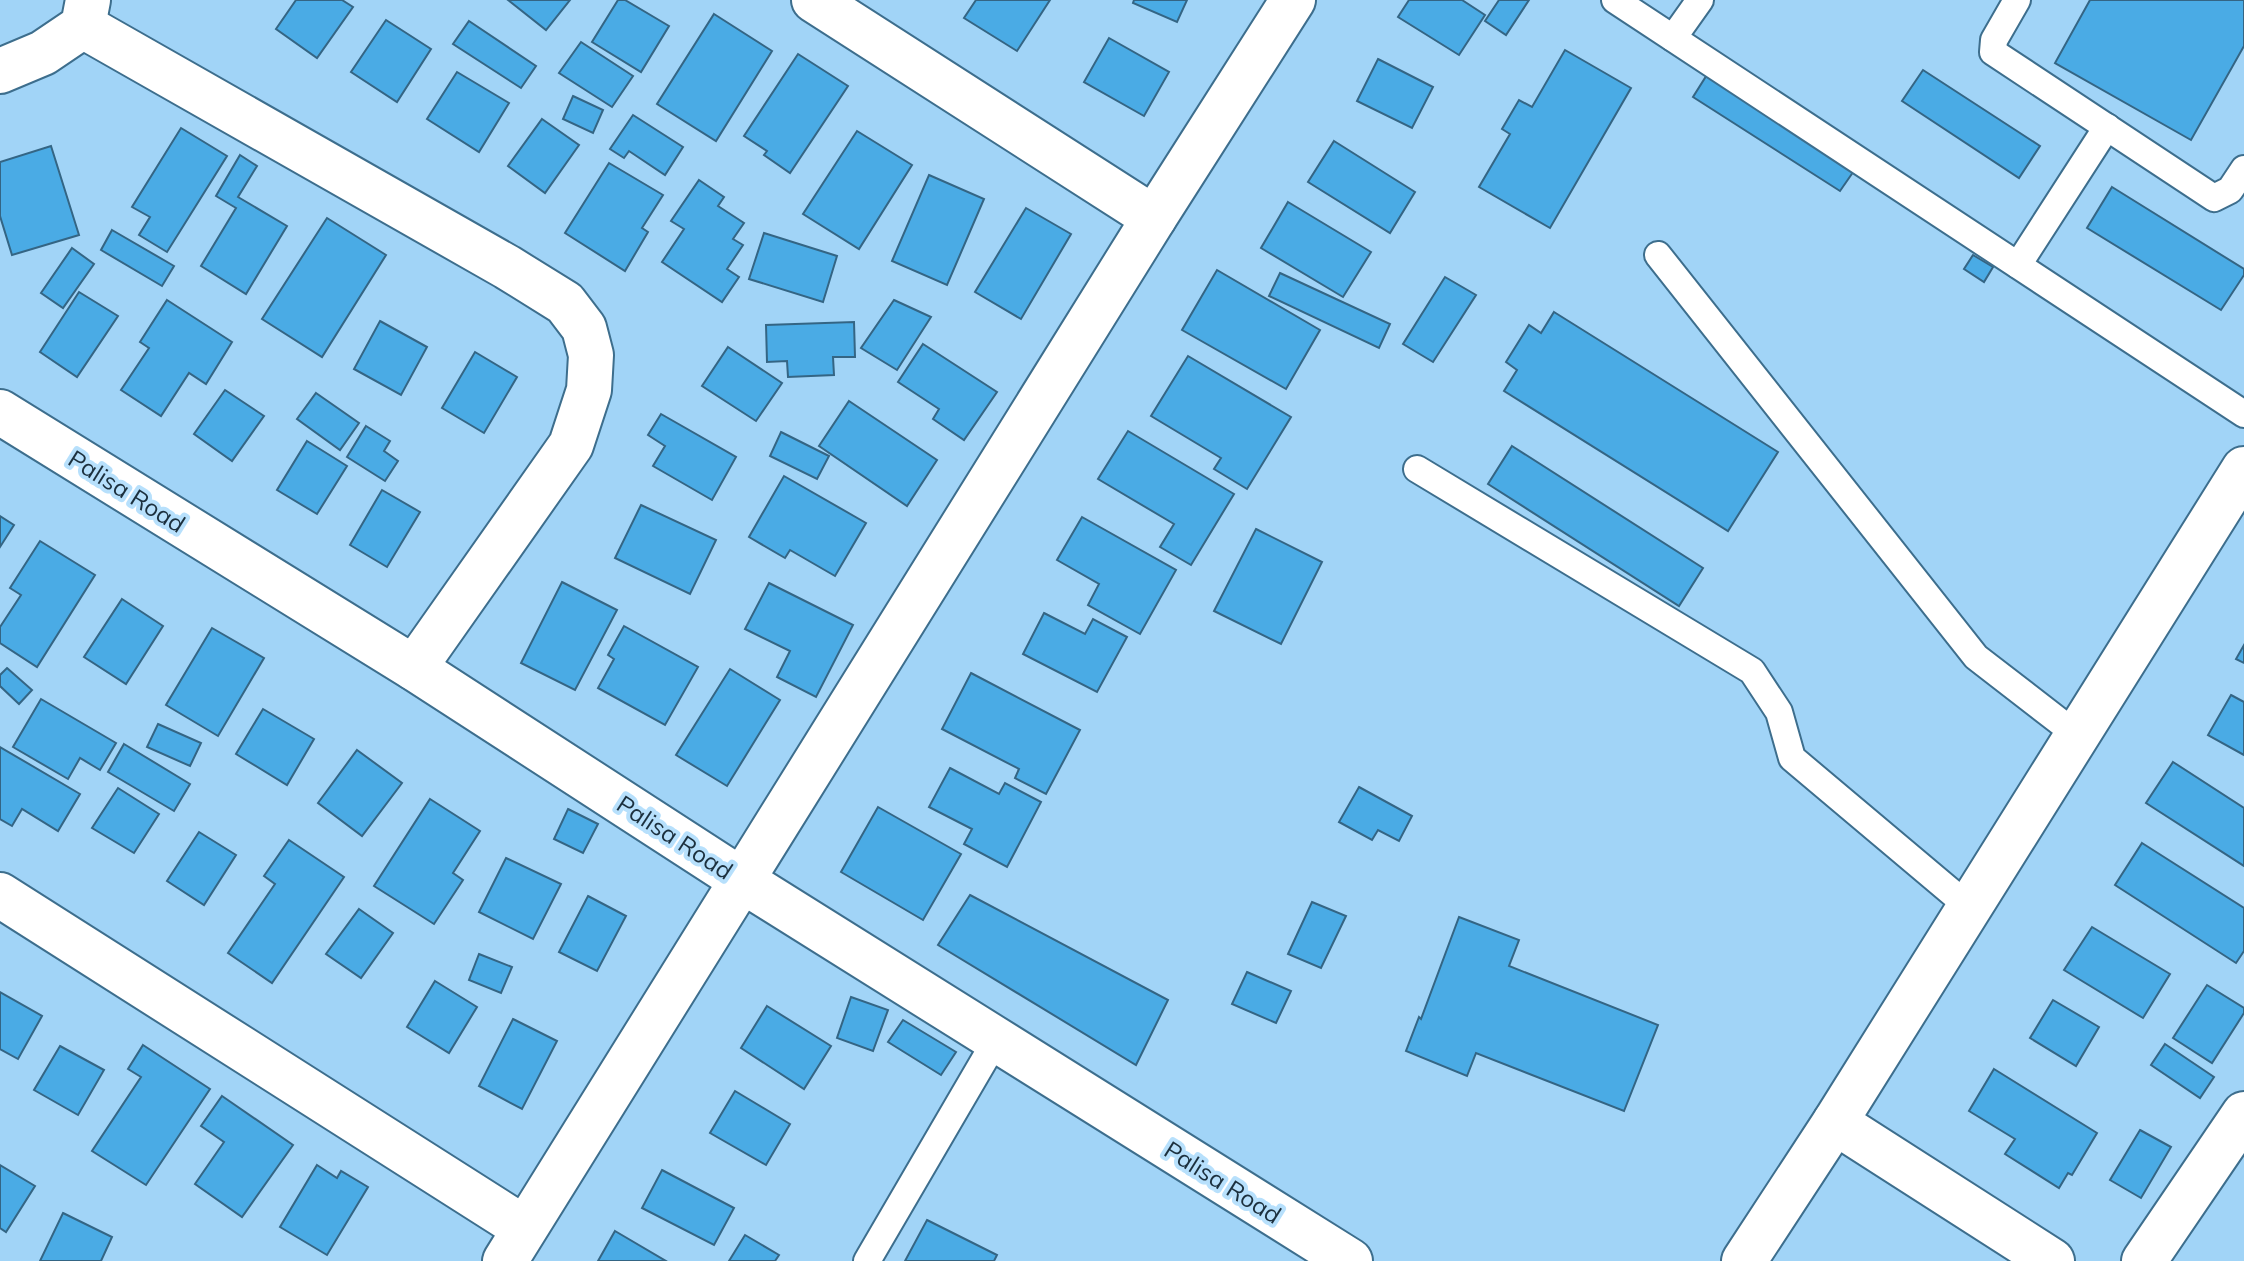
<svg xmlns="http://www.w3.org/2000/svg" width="2244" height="1261" font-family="Mulish,sans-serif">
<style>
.building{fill:#4aabe5;stroke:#346584;stroke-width:2}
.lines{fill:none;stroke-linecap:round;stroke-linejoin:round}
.lane-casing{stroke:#3d6e8d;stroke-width:30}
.street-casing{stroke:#3d6e8d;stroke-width:48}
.lane{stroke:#fff;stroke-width:26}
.street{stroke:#fff;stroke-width:44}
.labels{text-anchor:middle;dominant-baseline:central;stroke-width:8;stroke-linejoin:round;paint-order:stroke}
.street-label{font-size:24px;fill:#1c303e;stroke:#b7e0fc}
</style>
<rect width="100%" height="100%" fill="#a1d4f7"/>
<g class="building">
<polygon points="296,0 342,0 353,7 317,58 276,29"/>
<polygon points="508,0 570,0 546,30"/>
<polygon points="618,0 625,0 669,26 641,72 592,42"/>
<polygon points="976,0 1050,0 1017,51 964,18"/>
<polygon points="1134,0 1187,0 1177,22 1133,3"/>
<polygon points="1409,0 1462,0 1485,15 1459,55 1398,17"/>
<polygon points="1499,0 1529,0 1506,35 1485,21"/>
<polygon points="2244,0 2244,46 2191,140 2055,63 2090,0"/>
<polygon points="714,14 772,51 716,141 657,104"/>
<polygon points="386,20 431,49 397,102 351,72"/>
<polygon points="469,21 536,66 521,88 453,44"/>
<polygon points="1109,38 1169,72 1144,116 1084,82"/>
<polygon points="581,42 633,76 612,107 559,73"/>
<polygon points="1565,50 1631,88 1550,228 1479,187 1510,134 1502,129 1519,100 1532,107"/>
<polygon points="798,54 848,86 790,173 764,155 767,151 744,136"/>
<polygon points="1378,59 1433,87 1412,128 1357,101"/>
<polygon points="1710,70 1858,165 1840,191 1693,97"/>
<polygon points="1923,70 2040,146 2019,178 1902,101"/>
<polygon points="457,72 509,103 479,152 427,119"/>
<polygon points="573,96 603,110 593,133 563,119"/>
<polygon points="633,115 683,147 665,175 629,151 624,158 610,149"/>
<polygon points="542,119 579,145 545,193 508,166"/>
<polygon points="181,128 227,156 167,252 139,235 150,217 132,207"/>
<polygon points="857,131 912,165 859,249 803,214"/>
<polygon points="1334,141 1415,192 1390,233 1308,182"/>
<polygon points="51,146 79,235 12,255 0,216 0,162"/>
<polygon points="240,155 257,166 238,197 287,226 246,294 201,266 236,208 216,196"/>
<polygon points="609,163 663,195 642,228 648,232 625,271 565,233"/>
<polygon points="929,175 984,199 947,285 892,261"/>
<polygon points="699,180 724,197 718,206 744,223 733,239 743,245 727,269 739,277 722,302 662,262 684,229 671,221"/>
<polygon points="2112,187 2244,269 2244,275 2221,310 2087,228"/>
<polygon points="1288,202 1371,252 1343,297 1261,248"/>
<polygon points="1026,208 1071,234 1021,319 975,292"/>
<polygon points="327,218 386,255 322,357 262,319"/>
<polygon points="112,230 174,266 162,286 101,250"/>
<polygon points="764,233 837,256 823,302 749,279"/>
<polygon points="72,248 94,264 63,308 41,293"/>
<polygon points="1973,255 1993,267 1984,282 1964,269"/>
<polygon points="1217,270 1320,330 1286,389 1182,330"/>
<polygon points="1280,273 1390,324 1379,348 1269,296"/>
<polygon points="1445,277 1476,295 1433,362 1403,344"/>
<polygon points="79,292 118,316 77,377 40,352"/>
<polygon points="167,300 232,342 206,384 189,373 161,416 121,390 149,348 140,342"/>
<polygon points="894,300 931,317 897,370 861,348"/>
<polygon points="1554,312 1778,452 1728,531 1504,391 1517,370 1506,362 1529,325 1541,333"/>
<polygon points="380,321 427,347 401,395 354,369"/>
<polygon points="854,322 855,357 833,357 834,375 788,377 787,361 767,362 766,325"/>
<polygon points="923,344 997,392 964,440 933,419 939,409 898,382"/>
<polygon points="728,347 782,383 756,421 702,386"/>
<polygon points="475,352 517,377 484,433 442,408"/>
<polygon points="1188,356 1291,417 1247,489 1214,469 1221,458 1151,416"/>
<polygon points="225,390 264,416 232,461 194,434"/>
<polygon points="316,393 359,423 340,450 297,419"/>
<polygon points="849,401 937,460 907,506 819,446"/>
<polygon points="661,414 736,457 712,500 653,466 665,446 648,435"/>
<polygon points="366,426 390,441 384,451 398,461 385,481 347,457"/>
<polygon points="1128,431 1234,494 1191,565 1160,547 1174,524 1098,479"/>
<polygon points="781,432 829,456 817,479 770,456"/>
<polygon points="307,441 347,466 317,514 277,490"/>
<polygon points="1512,446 1703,568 1679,606 1488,484"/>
<polygon points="784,476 866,523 835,576 790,550 785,558 749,537"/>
<polygon points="382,490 420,512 387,567 350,545"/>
<polygon points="641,505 716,540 690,594 615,558"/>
<polygon points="0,516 14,525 0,547"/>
<polygon points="1082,517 1176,570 1140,634 1088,605 1099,584 1057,560"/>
<polygon points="1256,529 1322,562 1281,644 1214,611"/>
<polygon points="40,541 95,575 37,667 0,643 0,627 21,595 10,588"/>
<polygon points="562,582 617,610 575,690 521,663"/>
<polygon points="769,583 853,625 816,697 777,677 790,651 745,629"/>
<polygon points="122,599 163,626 126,684 84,657"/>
<polygon points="1044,613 1085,634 1093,619 1127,637 1097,692 1023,654"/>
<polygon points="624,626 698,667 665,725 598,688 614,659 608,655"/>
<polygon points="212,628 264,658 218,736 166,705"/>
<polygon points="2244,645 2244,663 2236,659"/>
<polygon points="7,668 32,690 19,704 0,686 0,675"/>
<polygon points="730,669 780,700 727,786 676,755"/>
<polygon points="971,673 1080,730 1046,794 1015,778 1019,769 942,729"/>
<polygon points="2231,695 2244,702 2244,755 2208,735"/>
<polygon points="41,699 116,743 100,770 80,758 68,779 13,747"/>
<polygon points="263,709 314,739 287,785 236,754"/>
<polygon points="158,724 201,743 190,766 147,747"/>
<polygon points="124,744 190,784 174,811 108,772"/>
<polygon points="0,747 80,794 58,831 22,809 12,826 0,819"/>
<polygon points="357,750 402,783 362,836 318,803"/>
<polygon points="2173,762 2244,808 2244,866 2146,803"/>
<polygon points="950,768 999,794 1005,783 1041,802 1007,867 964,844 972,829 929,807"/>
<polygon points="1359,787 1412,816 1399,841 1378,830 1372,840 1339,822"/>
<polygon points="118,788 159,814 134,853 92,828"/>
<polygon points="430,799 480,831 453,873 463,880 434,924 374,886"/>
<polygon points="878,807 961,854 923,920 841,872"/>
<polygon points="568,809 598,824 583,853 554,839"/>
<polygon points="199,832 236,855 204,905 167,881"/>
<polygon points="289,840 344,877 272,983 228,953 275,884 264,876"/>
<polygon points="2142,843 2244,908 2244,951 2236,963 2115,885"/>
<polygon points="506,858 561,884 533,939 479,912"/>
<polygon points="970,895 1168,1000 1136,1065 938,945"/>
<polygon points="588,896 626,916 597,971 559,952"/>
<polygon points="1312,902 1346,916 1321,968 1288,954"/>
<polygon points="359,909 393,933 361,978 326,954"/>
<polygon points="1459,917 1519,940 1509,966 1658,1025 1624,1111 1476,1053 1467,1076 1406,1051 1419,1017 1421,1019"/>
<polygon points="2092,927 2170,974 2143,1018 2064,970"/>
<polygon points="479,954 512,967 501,993 469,980"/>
<polygon points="1247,972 1291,991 1276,1023 1232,1004"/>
<polygon points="435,981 477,1007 449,1053 407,1027"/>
<polygon points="2207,985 2244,1008 2244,1013 2212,1063 2173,1038"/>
<polygon points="0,992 42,1016 18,1059 0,1049"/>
<polygon points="851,997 888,1010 873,1051 837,1038"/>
<polygon points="2053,1000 2099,1027 2076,1066 2030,1038"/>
<polygon points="767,1006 831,1046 804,1089 741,1048"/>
<polygon points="513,1019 557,1041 522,1109 479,1086"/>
<polygon points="903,1020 956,1052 941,1075 888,1042"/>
<polygon points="2165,1044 2214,1077 2200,1098 2151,1065"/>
<polygon points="143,1045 210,1089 146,1185 92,1151 141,1077 128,1069"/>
<polygon points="60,1046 104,1070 78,1115 34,1090"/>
<polygon points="1994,1069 2097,1133 2072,1175 2068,1173 2059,1188 2005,1154 2015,1139 1969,1111"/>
<polygon points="735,1091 790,1124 766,1165 710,1133"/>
<polygon points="222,1096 293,1145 242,1217 195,1184 224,1142 201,1126"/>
<polygon points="2140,1130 2171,1147 2141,1198 2110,1180"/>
<polygon points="0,1165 35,1186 6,1232 0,1228"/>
<polygon points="317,1165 337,1178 341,1171 368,1187 327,1255 280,1227"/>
<polygon points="662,1170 734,1208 714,1245 642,1208"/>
<polygon points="63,1213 112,1237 101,1261 40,1261"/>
<polygon points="927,1220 997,1255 994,1261 905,1261"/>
<polygon points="615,1231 666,1261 598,1261"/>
<polygon points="745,1235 779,1255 775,1261 729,1261"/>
</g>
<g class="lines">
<g class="lane-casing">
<g id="lane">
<polyline points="1615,0 2244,414"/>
<polyline points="2017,0 1994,40 1993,52 2214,198 2230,190 2244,169"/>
<polyline points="1673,38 1700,0"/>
<polyline points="1658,255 1976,657 2077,735"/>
<polyline points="2018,265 2107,127"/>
<polyline points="1417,469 1752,671 1779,712 1792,758 1969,907"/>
<polyline points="867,1261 996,1040"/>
</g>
</g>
<g class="street-casing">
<g id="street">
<polyline points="814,0 1154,218"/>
<polyline points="83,26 507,267 565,303 584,328 591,355 589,390 571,445 414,668"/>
<polyline points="0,71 43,53 83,26 88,0"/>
<polyline points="0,412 414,668 743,881 1350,1261"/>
<polyline points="0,895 524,1228"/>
<polyline points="1835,1122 2052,1261"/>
<polyline points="505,1261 1154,218 1293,0"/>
<polyline points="1744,1261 1835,1122 2244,469"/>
<polyline points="2144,1261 2244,1114"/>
</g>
</g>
<use href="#lane" class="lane"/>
<use href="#street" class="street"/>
</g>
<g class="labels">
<g class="street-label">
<text transform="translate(127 491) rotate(32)">Palisa Road</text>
<text transform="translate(675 837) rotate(33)">Palisa Road</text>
<text transform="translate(1223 1182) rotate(32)">Palisa Road</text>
</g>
</g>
</svg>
